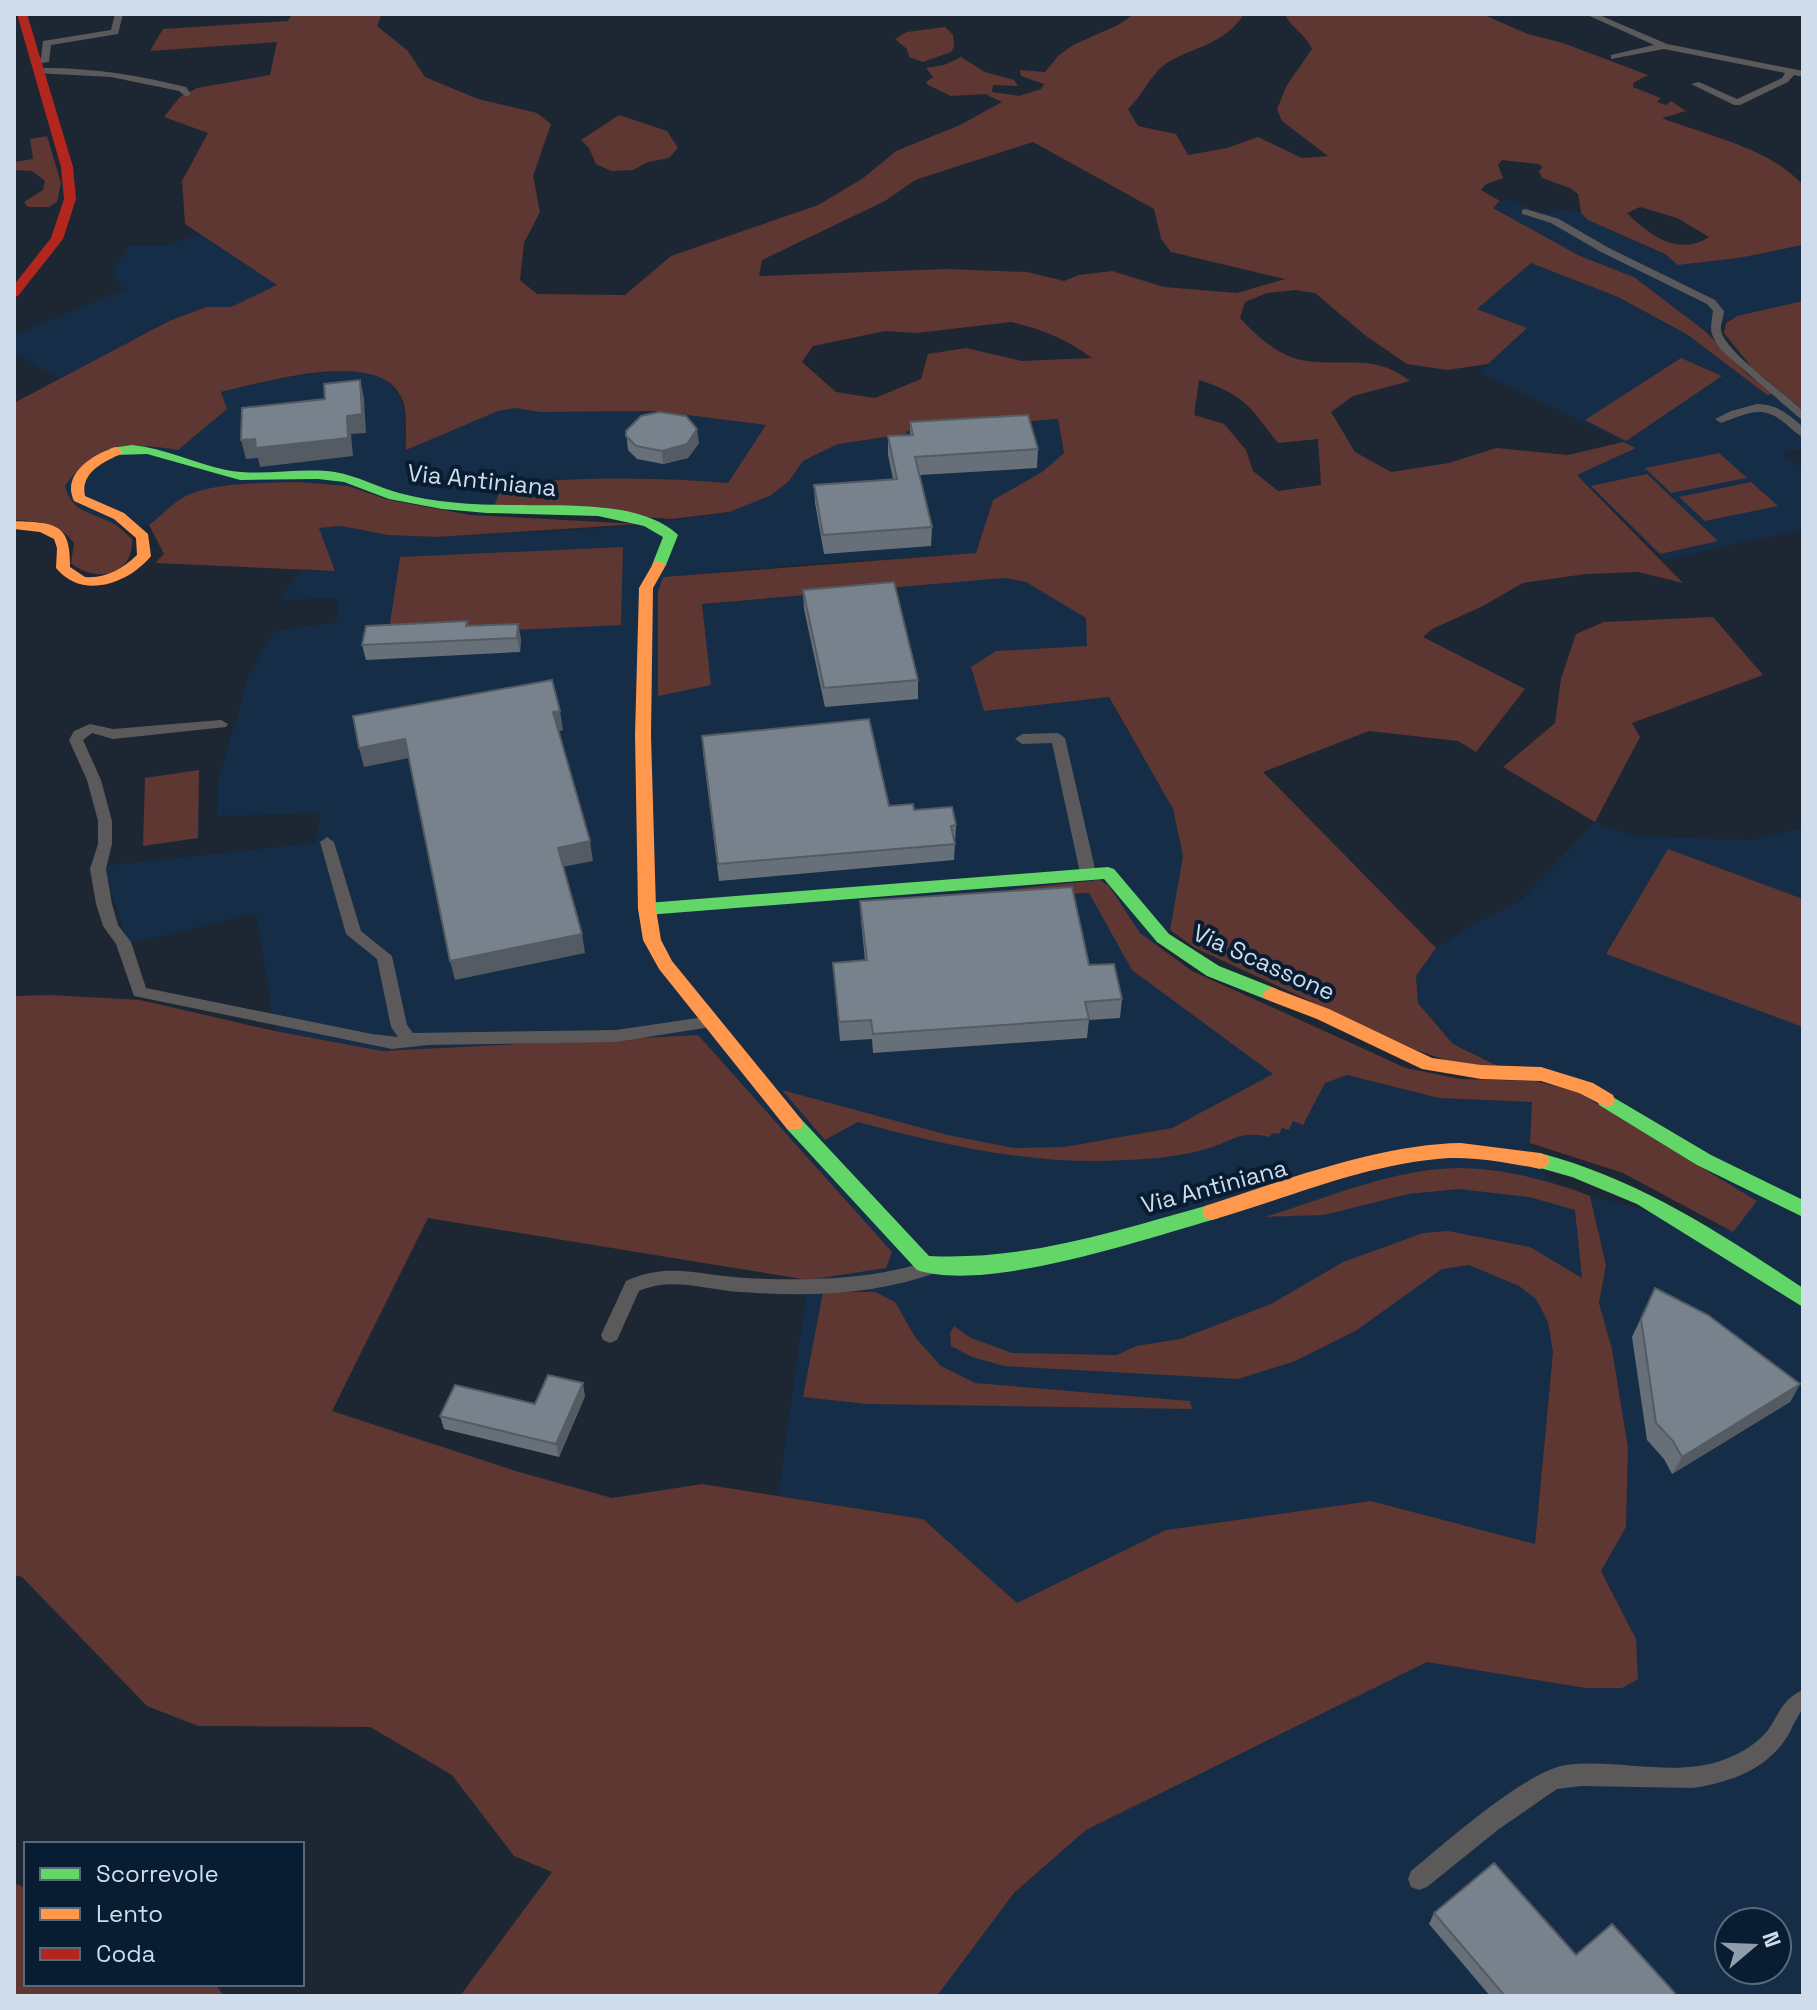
<svg xmlns="http://www.w3.org/2000/svg" width="1817" height="2010" font-family="'Space Grotesk',sans-serif">
<style>
.built{fill:#152d46;fill-rule:evenodd}
.green{fill:#5e3632;fill-rule:evenodd}
.lines{fill:none;stroke-linecap:round;stroke-linejoin:round}
.street{fill:#5b595a;fill-rule:evenodd}
.fast{fill:#63d668;fill-rule:evenodd}
.slow{fill:#ff974d;fill-rule:evenodd}
.jam{fill:#b3261e;fill-rule:evenodd}
.wall{fill:#677079}
.shaded-wall{fill:#545b63}
.building{fill:#78828d;stroke:#545b63;stroke-width:2}
.labels{text-anchor:middle;dominant-baseline:central;stroke-width:8;stroke-linejoin:round;paint-order:stroke}
.street-label{font-size:24px;fill:#cfdceb;stroke:#081d32}
</style>
<rect width="100%" height="100%" fill="#1c2733"/>
<g class="built">
<polygon points="1512,200 1535,212 1552,214 1561,209 1581,213 1588,220 1672,258 1678,265 1739,258 1803,245 1803,301 1737,316 1705,331 1634,277 1580,256 1492,207 1500,204 1500,201"/>
<polygon points="201,234 278,285 231,307 206,307 169,321 60,379 14,352 14,335 126,289 117,282 114,269 128,246 164,246"/>
<polygon points="1531,263 1618,297 1688,335 1767,395 1783,392 1800,406 1803,410 1803,449 1783,452 1803,470 1803,529 1664,560 1577,475 1635,447 1480,373 1523,327 1476,309"/>
<polygon points="345,370 369,371 385,379 402,399 406,449 498,411 515,408 540,412 656,411 767,425 729,483 660,478 555,479 503,484 490,516 389,500 348,486 258,483 196,492 182,498 149,525 115,525 79,510 68,498 65,486 78,468 102,452 148,445 178,450 220,392 287,377"/>
<polygon points="1058,419 1064,453 1042,472 993,500 976,553 807,564 663,577 658,695 710,685 702,604 1005,578 1026,582 1087,618 1087,647 996,651 984,711 1108,697 1173,809 1183,856 1170,930 1133,969 1347,1075 1439,1098 1533,1102 1530,1144 1548,1180 1576,1210 1582,1279 1548,1322 1553,1352 1535,1544 1371,1501 1166,1530 1017,1604 923,1519 778,1496 808,1280 698,1035 382,1051 275,1031 256,913 128,944 103,866 315,843 321,813 217,816 217,785 249,674 275,631 337,622 337,598 280,600 300,571 335,571 319,528 341,526 388,535 437,537 621,527 729,512 789,481 803,461 838,444 905,434 906,431"/>
<path d="M1595,822L1634,836L1751,840L1803,828V1996H937L1014,1893L1086,1830L1427,1662L1585,1688L1636,1639L1601,1571L1626,1527L1628,1448L1612,1349L1599,1303L1606,1265L1590,1196L1733,1231L1757,1201L1576,1091L1535,1081L1453,1044L1418,1003L1416,976L1436,948L1472,925L1519,902ZM1729,1922H1777V1970H1729Z"/>
</g>
<g class="green">
<path d="M292,14H382L377,26L408,51L425,77L478,99L537,113L551,124L533,176L540,212L524,243L520,280L537,294L625,295L671,256L818,205L862,179L896,151L960,125L1002,102L985,94L951,96L928,85L926,82L933,77L926,68L944,65L961,57L985,72L1014,80L1018,86L993,85L992,92L1019,96L1041,89L1044,84L1021,76L1020,70L1045,72L1058,56L1073,45L1118,25L1134,14H1244C1224,46 1192,46 1164,65C1149,77 1143,95 1128,109L1138,126L1176,134L1188,155L1227,148L1258,137L1302,158L1328,156L1282,121L1277,109L1287,85L1312,49C1306,34 1289,26 1285,14H1482L1528,34L1563,43L1648,75L1633,83V87L1661,98L1657,102L1666,105L1671,101L1686,111L1662,118C1708,136 1770,148 1803,185V245L1739,258L1678,265L1665,254L1588,220L1581,213L1578,194L1570,188L1542,178L1539,171L1543,167L1538,164L1502,160L1498,165L1503,178L1486,184L1481,190L1500,201L1493,208L1580,256L1634,277L1705,331L1747,374L1774,394L1767,395L1688,335L1618,297L1531,263L1477,309L1527,328L1488,364L1447,370L1407,364L1366,336L1315,293L1295,290L1267,293L1245,302L1240,318C1257,337 1281,358 1307,361C1348,366 1375,354 1410,381L1353,396L1331,412L1355,452L1391,472L1449,463L1496,448L1568,455L1623,442L1636,448L1577,475L1683,583L1638,572L1586,574L1523,583L1483,606L1432,629L1423,637L1525,689L1476,752L1458,741L1369,731L1263,772L1436,948L1416,976L1418,1003L1453,1044L1500,1067L1463,1066L1416,1050L1195,948L1170,930L1183,856L1173,809L1109,697L984,711L971,667L996,651L1087,646L1086,618L1026,582L1005,578L702,604L711,685L658,696V592L663,577L976,553L993,500L1042,472L1064,453L1058,419L907,431L906,434L838,444L803,461L789,481L770,496L729,512L671,519L494,506L503,484C578,477 653,477 728,483L766,425L656,411L540,412L515,408L498,411L406,450C405,435 408,413 402,399C381,346 262,383 221,392L227,409L178,450C130,442 95,444 65,486C72,515 95,512 116,525C122,529 127,535 132,539C134,575 96,584 71,563L74,543C58,523 38,521 14,520V403L169,321L206,307H231L277,285L185,224L182,181L208,133L164,117L180,97L197,88L270,75L277,42L150,51L163,29L288,21ZM1033,142L1154,209L1161,239L1171,252L1285,279L1237,293L1164,287L1112,271L1079,275L1064,281L1027,272L947,269L759,276L762,260L885,201L915,180ZM1640,207L1677,218L1709,237C1679,257 1649,235 1627,213ZM1011,322C1041,329 1067,339 1092,358L1022,361L966,348L928,354L921,379L875,398L836,392L802,362L813,346L885,331L917,333ZM1199,380C1245,395 1249,406 1278,443L1318,439L1321,485L1278,491L1253,471L1246,450L1224,424L1194,415Z"/>
<polygon points="945,27 953,35 954,47 951,52 923,62 909,57 907,49 895,39 907,32"/>
<polygon points="619,115 667,131 678,148 669,158 648,162 633,170 611,171 596,164 589,148 581,140"/>
<polygon points="47,136 61,183 57,202 49,207 28,207 24,202 43,190 45,181 32,171 14,170 14,162 33,159 30,139"/>
<polygon points="1803,301 1803,410 1753,369 1724,333 1726,323 1737,316"/>
<polygon points="1681,358 1722,376 1626,441 1585,420"/>
<polygon points="1719,453 1747,478 1671,493 1645,468"/>
<polygon points="1647,474 1718,541 1660,554 1591,486"/>
<path d="M298,482L348,486L389,500L471,515L639,524L437,537L388,535L341,526L319,528L335,571L155,563L164,554L149,525C160,517 171,504 184,497C211,482 267,483 298,482Z"/>
<polygon points="1751,482 1778,506 1705,521 1679,497"/>
<polygon points="623,547 621,625 388,636 400,557"/>
<polygon points="1713,617 1763,675 1632,723 1640,737 1595,822 1503,767 1555,723 1561,679 1576,634 1604,622"/>
<polygon points="199,770 198,838 143,846 145,778"/>
<polygon points="1668,849 1803,899 1803,1027 1606,954"/>
<path d="M1100,880L1109,886L1140,933L1192,971L1406,1068L1460,1079L1535,1081L1576,1091L1757,1201L1733,1232L1623,1173L1530,1143L1532,1102L1439,1098L1347,1075L1325,1083L1303,1125L1293,1121L1289,1130L1282,1128L1279,1134L1272,1133L1270,1137C1238,1130 1235,1141 1206,1149C1183,1156 1153,1159 1128,1160C1036,1166 946,1146 858,1122L825,1140L782,1090L948,1135L1014,1148L1064,1147L1172,1128L1273,1074L1132,970L1089,893L1015,896L1014,889Z"/>
<path d="M51,995L140,1000L275,1031L382,1051L698,1035L892,1252L886,1268L808,1280L428,1218L332,1411L519,1472L612,1498L702,1484L923,1519L1017,1603L1166,1530L1371,1501L1535,1544L1553,1352L1548,1322L1536,1299L1519,1286L1469,1265L1442,1269L1357,1330L1293,1362L1238,1379L1004,1366L972,1357L951,1346L950,1333L954,1326L971,1338L1012,1353L1117,1355L1136,1346L1180,1339L1271,1304L1343,1262L1423,1233L1448,1231L1530,1247L1582,1278L1575,1210L1529,1197L1459,1189L1408,1194L1324,1215L1265,1217C1327,1198 1393,1169 1457,1168C1502,1168 1549,1180 1590,1196L1606,1265L1599,1303L1612,1349L1628,1448L1626,1527L1601,1571L1636,1639L1638,1679L1622,1688H1585L1427,1662L1086,1830L1014,1893L937,1996H460L552,1872L514,1856L452,1775L370,1727L198,1726L147,1706L22,1577L14,1575V996Z"/>
<polygon points="823,1292 875,1292 895,1302 915,1337 941,1366 975,1383 1190,1401 1192,1409 867,1404 803,1397"/>
<polygon points="14,1883 26,1888 26,1984 215,1984 224,1996 14,1996"/>
</g>
<g class="lines">
<g class="street">
<polygon points="115,14 123,14 118,34 51,45 49,62 35,64 30,61 41,58 43,41 111,30"/>
<polygon points="1585,14 1597,14 1667,44 1803,71 1803,77 1794,75 1788,82 1740,105 1734,105 1691,84 1699,82 1737,99 1782,78 1785,73 1664,49 1611,59 1611,55 1654,45"/>
<path d="M38,68C89,67 137,75 186,87L191,94L186,97L179,91L111,77L35,73V69Z"/>
<path d="M1526,209L1559,219L1609,248L1715,300L1724,311C1724,317 1720,324 1721,330C1723,350 1787,395 1803,411V421L1722,351C1709,333 1710,332 1713,311L1707,304L1601,252L1551,223L1522,214V210Z"/>
<path d="M1757,404C1776,404 1789,414 1803,427V437C1795,433 1789,426 1782,421C1761,404 1744,415 1721,423L1715,419L1731,411Z"/>
<polygon points="221,720 228,724 226,727 113,739 92,733 83,740 101,780 112,821 112,844 106,869 112,904 118,925 131,942 146,988 372,1034 398,1037 391,1027 377,959 346,934 320,842 327,837 334,842 361,931 392,956 407,1025 413,1033 616,1030 711,1016 719,1022 717,1026 616,1042 428,1045 392,1049 134,996 116,944 103,926 96,904 90,869 98,844 98,821 87,780 69,740 74,731 90,724 113,729"/>
<polygon points="1058,733 1065,738 1096,873 1088,878 1080,873 1052,743 1022,744 1015,739 1022,734"/>
<path d="M935,1259L941,1261L944,1266L941,1271C876,1295 810,1297 741,1292C707,1290 672,1276 639,1291L617,1340L610,1343L603,1340L601,1335L626,1281C669,1261 702,1276 746,1278C812,1281 873,1280 935,1259Z"/>
<path d="M1803,1690C1803,1716 1801,1708 1791,1730C1772,1767 1733,1782 1693,1788L1581,1786L1557,1789L1499,1829L1427,1887L1419,1890L1411,1887L1408,1879L1411,1871C1444,1844 1527,1770 1566,1765C1618,1758 1673,1778 1723,1760C1740,1754 1757,1744 1768,1730C1779,1714 1783,1698 1803,1690Z"/>
</g>
<g class="fast">
<path d="M132,445C165,448 193,463 226,470C262,477 299,467 335,472C358,476 377,487 399,493C436,503 475,505 514,505C560,506 642,500 678,535L666,565L659,569L652,565L663,537L644,526L598,516L487,513L442,509L389,499L344,482L318,479L240,480L147,454L116,455L109,451L111,448Z"/>
<polygon points="1108,867 1114,869 1169,934 1219,966 1277,989 1280,994 1277,999 1265,999 1207,976 1157,942 1104,879 647,915 638,909 647,903"/>
<polygon points="1606,1093 1711,1155 1803,1200 1803,1217 1697,1165 1599,1105 1597,1100 1599,1095"/>
<path d="M794,1117L801,1119L929,1256C1027,1261 1119,1230 1212,1204L1219,1206L1222,1212L1219,1218L1212,1220C1141,1240 986,1293 917,1270L787,1129L785,1124L787,1119Z"/>
<path d="M1540,1153C1638,1179 1719,1232 1803,1288V1307L1637,1204L1572,1177L1533,1166L1530,1161L1533,1156Z"/>
</g>
<g class="slow">
<path d="M116,447L123,451L121,454C103,462 80,473 85,496L124,513L148,534L151,556C128,584 82,600 56,568L57,548L54,539L40,532L14,529V521C54,523 71,522 70,567L85,577C105,579 122,569 137,555L136,538L114,519L74,501C61,474 93,454 116,447Z"/>
<polygon points="659,561 666,565 653,588 651,735 656,909 661,940 672,961 801,1119 803,1124 801,1129 787,1129 659,969 643,940 638,909 635,735 639,588 654,562"/>
<polygon points="1271,987 1329,1009 1432,1058 1481,1065 1541,1067 1593,1083 1613,1095 1615,1100 1613,1105 1606,1107 1579,1093 1541,1081 1481,1079 1422,1069 1317,1019 1265,999 1262,994"/>
<path d="M1461,1143L1540,1153L1547,1156L1550,1161L1547,1166L1540,1169C1510,1163 1479,1157 1449,1158C1367,1163 1289,1198 1212,1220L1205,1218L1202,1212L1205,1206C1282,1181 1380,1144 1461,1143Z"/>
</g>
<polygon class="jam" points="17,14 27,14 73,167 76,199 63,239 18,296 14,297 14,285 51,238 64,199 61,167"/>
</g>
<g class="wall">
<polygon points="910,422 1038,449 1037,468 920,475 932,527 931,546 824,554 815,503 814,485 893,479 888,455 888,436 910,435"/>
<polygon points="626,431 699,443 688,458 663,464 637,459 628,450"/>
<polygon points="803,590 918,680 918,699 825,707 804,609"/>
<polygon points="467,621 468,626 521,638 520,652 366,660 362,645"/>
<polygon points="703,752 889,806 914,810 956,825 954,860 719,881"/>
<polygon points="860,901 1089,965 1122,999 1120,1018 1089,1020 1087,1038 873,1053 872,1039 840,1041 833,963 865,961 861,920"/>
<polygon points="1655,1288 1800,1384 1790,1402 1672,1474 1664,1459 1647,1440 1632,1337"/>
<polygon points="585,1396 559,1457 444,1429 440,1416"/>
<polygon points="1434,1913 1576,1955 1673,1996 1490,1996 1429,1924"/>
</g>
<g class="shaded-wall">
<polygon points="360,380 364,398 366,433 351,434 353,456 260,467 258,458 246,459 241,440 255,439 347,416"/>
<polygon points="697,429 699,443 688,458 663,464 662,451"/>
<polygon points="518,624 521,638 520,652 517,638"/>
<polygon points="560,711 563,730 557,732 553,712"/>
<polygon points="405,739 409,758 364,767 359,748"/>
<polygon points="590,841 593,861 562,867 558,848"/>
<polygon points="582,934 585,953 455,980 450,961"/>
<polygon points="583,1383 585,1396 559,1457 556,1444"/>
<polygon points="1800,1384 1790,1402 1672,1474 1682,1457"/>
</g>
<g class="building">
<polygon points="360,380 362,414 347,416 348,438 256,448 255,439 241,440 242,408 325,399 324,384"/>
<polygon points="659,412 686,416 697,429 687,444 662,451 636,446 626,436 626,431 641,416"/>
<polygon points="1028,415 1038,449 915,457 932,527 823,535 814,485 897,479 888,436 913,435 910,422"/>
<polygon points="894,582 918,680 824,688 803,590"/>
<polygon points="467,621 466,626 518,624 517,638 362,645 366,626"/>
<polygon points="552,680 560,711 553,712 590,841 558,848 582,934 450,961 405,739 359,748 353,716"/>
<polygon points="869,719 889,806 913,804 914,810 952,807 956,825 951,826 955,844 718,864 702,736"/>
<polygon points="1072,887 1089,965 1114,964 1122,999 1085,1002 1089,1019 873,1034 871,1020 839,1022 833,963 867,960 860,901"/>
<polygon points="1655,1288 1708,1315 1800,1384 1682,1457 1673,1441 1656,1423 1641,1319"/>
<polygon points="548,1375 583,1383 556,1444 440,1416 455,1385 535,1404"/>
<polygon points="1494,1863 1576,1955 1612,1924 1675,1993 1673,1996 1505,1996 1434,1913"/>
</g>
<g class="labels">
<g class="street-label">
<text transform="translate(482 480) rotate(6)">Via Antiniana</text>
<text transform="translate(1264 962) rotate(24)">Via Scassone</text>
<text transform="translate(1214 1186) rotate(-15)">Via Antiniana</text>
</g>
</g>
<rect width="1817" height="2010" fill="none" stroke="#cfdceb" stroke-width="32"/>
<rect x="24" y="1842" width="280" height="144" fill="#081d32" stroke="#58697c" stroke-width="2"/>
<rect x="40" y="1868" width="40" height="12" fill="#63d668" stroke="#58697c" stroke-width="2"/>
<text x="96" y="1882" font-size="24" fill="#cfdceb">Scorrevole</text>
<rect x="40" y="1908" width="40" height="12" fill="#ff974d" stroke="#58697c" stroke-width="2"/>
<text x="96" y="1922" font-size="24" fill="#cfdceb">Lento</text>
<rect x="40" y="1948" width="40" height="12" fill="#b3261e" stroke="#58697c" stroke-width="2"/>
<text x="96" y="1962" font-size="24" fill="#cfdceb">Coda</text>
<g transform="translate(1753 1946) rotate(71)"><circle r="38" fill="#081d32" stroke="#58697c" stroke-width="2"/>
<path d="M0-6L14 30L0 20L-14 30Z" fill="#909dab"/>
<text y="-12" font-size="22" font-weight="bold" text-anchor="middle" fill="#cfdceb">N</text>
</g>
</svg>
